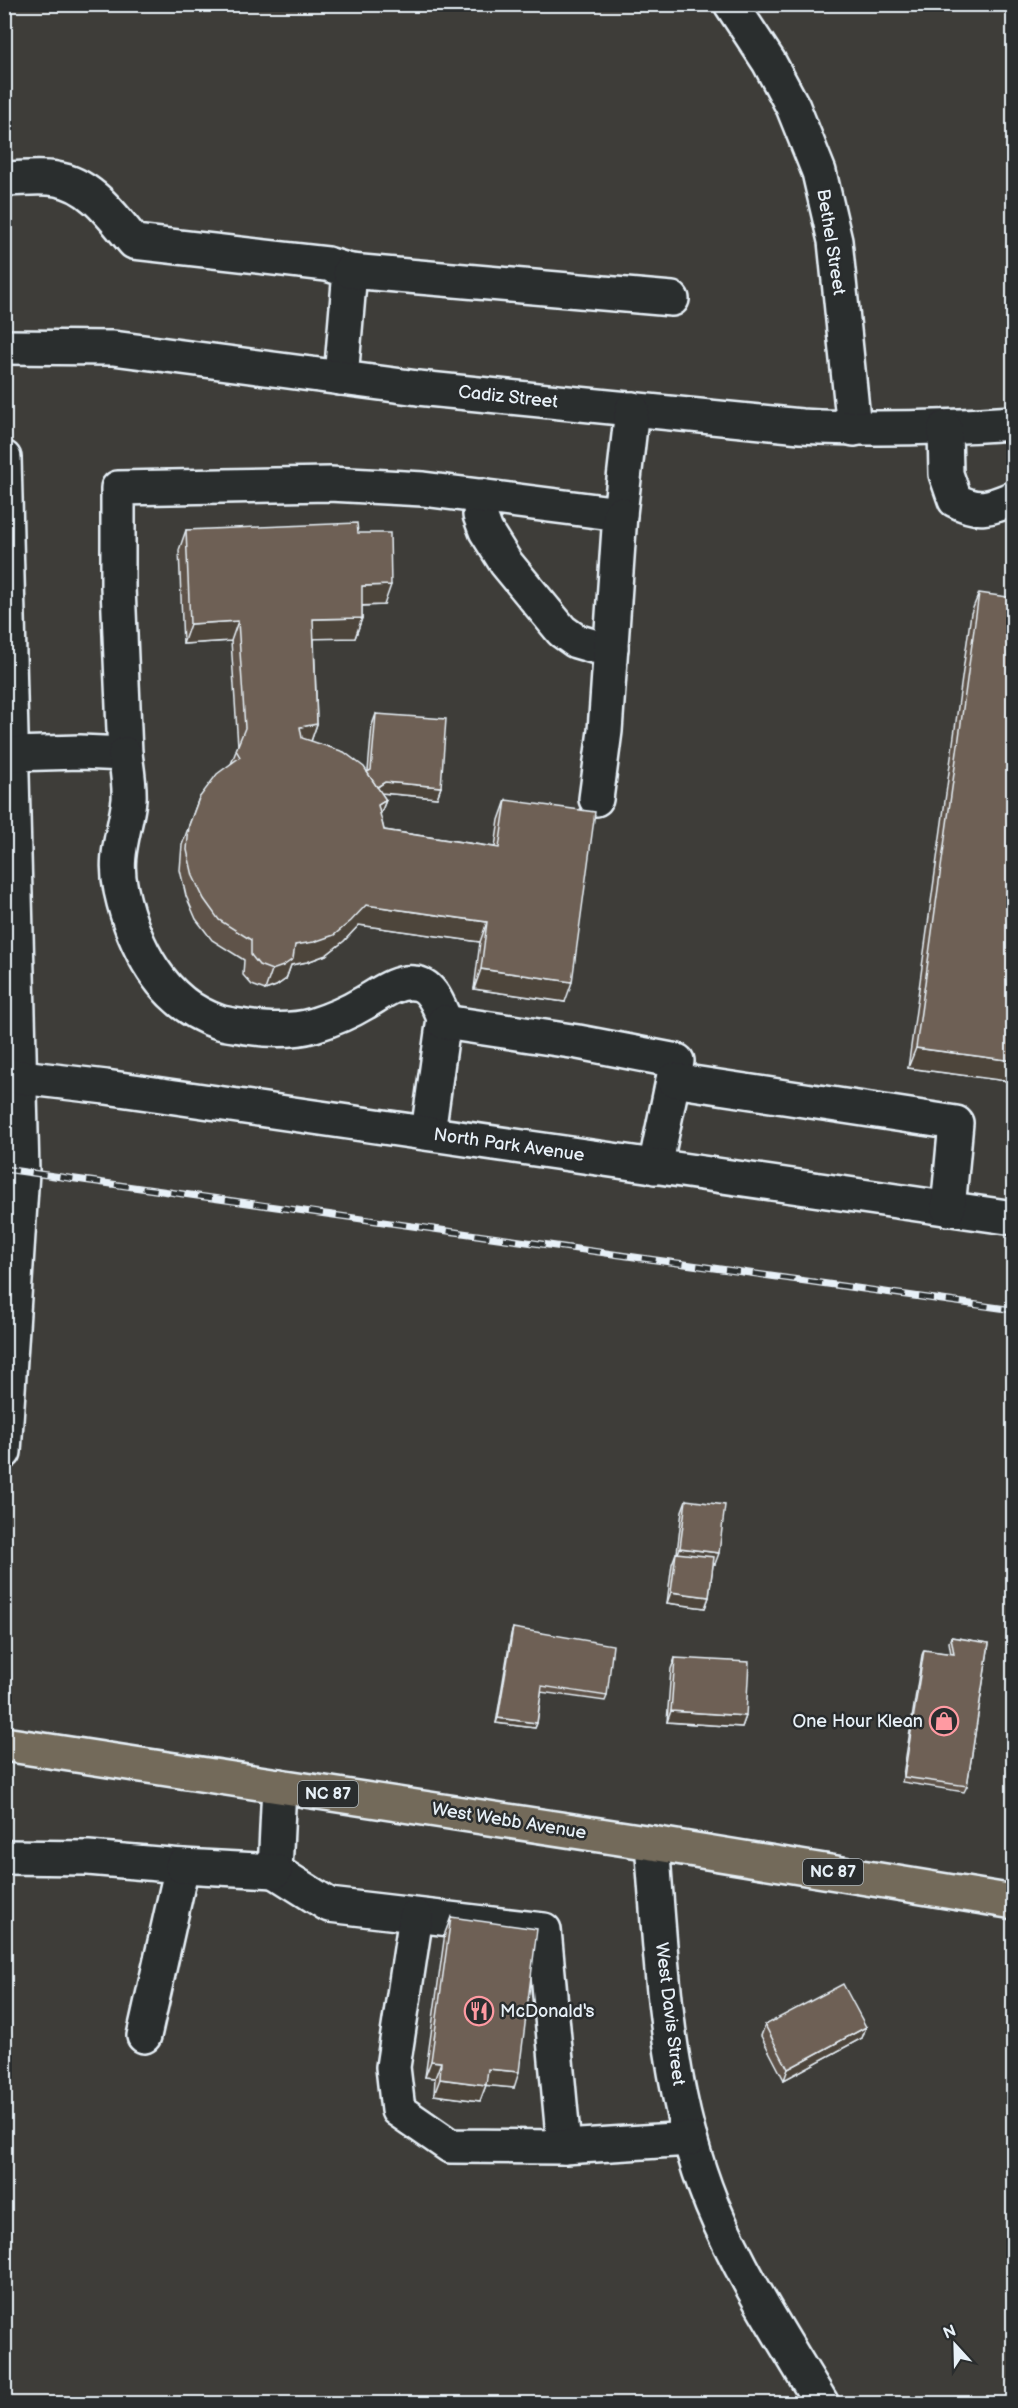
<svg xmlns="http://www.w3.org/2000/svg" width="1018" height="2408" font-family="'Balsamiq Sans',sans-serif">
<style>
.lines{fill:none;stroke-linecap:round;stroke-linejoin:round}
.minor-casing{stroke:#e8f1f8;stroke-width:38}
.highway-casing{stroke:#e8f1f8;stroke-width:38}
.minor{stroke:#2a2d2e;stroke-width:33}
.highway{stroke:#736b5a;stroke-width:33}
.rail-casing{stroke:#e8f1f8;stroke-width:7}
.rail{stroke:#2a2d2e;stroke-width:4.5;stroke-dasharray:14;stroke-linecap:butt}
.wall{fill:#5f5348;stroke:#e8f1f8;stroke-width:1.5}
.shaded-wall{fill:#4d443b;stroke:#e8f1f8;stroke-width:1.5}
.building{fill:#6e6154;stroke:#e8f1f8;stroke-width:1.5}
.labels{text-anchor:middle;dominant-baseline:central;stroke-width:5;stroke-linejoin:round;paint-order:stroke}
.shield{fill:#2a2d2e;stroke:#afb6bb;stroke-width:1.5}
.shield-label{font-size:16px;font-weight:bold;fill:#e8f1f8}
.street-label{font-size:18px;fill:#e8f1f8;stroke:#2a2d2e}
.poi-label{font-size:18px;fill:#e8f1f8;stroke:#2a2d2e;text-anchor:end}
</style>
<rect width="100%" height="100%" fill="#3e3d39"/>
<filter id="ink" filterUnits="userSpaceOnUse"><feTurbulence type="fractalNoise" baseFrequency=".0167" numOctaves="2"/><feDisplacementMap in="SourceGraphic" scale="12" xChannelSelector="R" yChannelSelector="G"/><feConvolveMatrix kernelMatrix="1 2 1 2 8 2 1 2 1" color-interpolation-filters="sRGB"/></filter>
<g filter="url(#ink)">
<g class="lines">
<g class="minor-casing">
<g id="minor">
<polyline points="731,4 769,62 793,107 819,172 835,241 854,429"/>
<path d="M4,179C21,179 40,176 56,179C91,184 113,217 134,242L327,264L350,271L341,378"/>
<polyline points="350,271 672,299"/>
<path d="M4,347L113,348L418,388L801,426C872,430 942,428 1014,423"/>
<path d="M945,428L946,474L955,500C979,513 990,508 1014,498"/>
<polyline points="4,458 22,1172 4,1452"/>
<polyline points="482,496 480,515 486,531 506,563 562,631 576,641 593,646 611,648"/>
<polyline points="11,754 80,752 125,754 118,587 118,488 330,484 423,489 620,514 632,409"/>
<path d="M125,754C127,769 130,785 129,800C125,833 113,855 121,890C133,945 162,1004 219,1022C228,1025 237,1025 246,1027C267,1030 294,1031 314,1025C330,1020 349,1012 364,1003C380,994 395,981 414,983C431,984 438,1004 444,1018L428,1133"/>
<polyline points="596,799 605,731 620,514"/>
<polyline points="444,1022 578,1042 677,1061 655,1167"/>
<polyline points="4,1075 106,1087 1014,1218"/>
<polyline points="673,1080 956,1123 948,1209"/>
<polyline points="279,1786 275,1871 329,1905 544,1930 564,2147"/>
<path d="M652,1843C662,1966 665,2089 712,2205C741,2275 783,2339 822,2404"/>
<polyline points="4,1857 88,1858 182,1866 144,2036"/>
<polyline points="182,1866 275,1871"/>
<polyline points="416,1916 393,2067 398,2110 450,2146 564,2147 690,2139"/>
</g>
</g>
<g class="highway-casing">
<polyline id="highway" points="4,1744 652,1843 1014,1902"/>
</g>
<use href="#minor" class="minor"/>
<use href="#highway" class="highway"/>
<g class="rail-casing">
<polyline id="rail" points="4,1169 1014,1310"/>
</g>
<use href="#rail" class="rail"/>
</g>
<g class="wall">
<polygon points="186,530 358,533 384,605 362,606 362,618 355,638 314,638 317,724 311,741 367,772 368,771 372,725 376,714 441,787 437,798 381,793 386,800 380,815 384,830 495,847 499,820 506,800 565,1002 474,989 480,942 359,925 344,941 326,955 307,962 291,965 286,979 276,986 265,990 252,985 243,975 244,960 212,940 196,919 186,896 180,870 182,845 199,798 231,764 238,746 231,641 183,644 179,550"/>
<polygon points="979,593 1014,1082 908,1068 971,613"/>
<polygon points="686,1500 715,1564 713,1564 709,1597 705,1608 667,1603 672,1564 676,1553 677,1553 682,1511"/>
<polygon points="513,1628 607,1696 605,1701 541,1692 537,1723 535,1728 496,1723 511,1634"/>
<polygon points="951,1637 989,1643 967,1786 964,1792 902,1782 922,1655 924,1650 951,1654 949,1642"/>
<polygon points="675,1658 746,1716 742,1727 667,1722 671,1669"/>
<polygon points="451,1917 514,2088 486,2085 480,2101 434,2095 435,2078 425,2077 445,1933"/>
<polygon points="765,2025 866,2027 862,2038 784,2080 761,2036"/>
</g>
<g class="shaded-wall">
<polygon points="391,585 384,605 354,606 362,586"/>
<polygon points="362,618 355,638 306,639 313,619"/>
<polygon points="238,621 231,641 183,644 190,624"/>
<polygon points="317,724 310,744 293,747 300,727"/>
<polygon points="385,782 441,787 437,798 381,793 372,791"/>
<polygon points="386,800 378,820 378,805"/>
<polygon points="366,905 487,922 480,942 359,925 344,941 326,955 307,962 291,965 286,979 276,986 265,990 272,970 295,945"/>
<polygon points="481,969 572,982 565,1002 474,989"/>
<polygon points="916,1048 1014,1061 1014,1082 908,1068"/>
<polygon points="680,1548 719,1553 715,1564 676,1559"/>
<polygon points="671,1592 709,1597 705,1608 667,1603"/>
<polygon points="671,1711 746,1716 742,1727 667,1722"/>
<polygon points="498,1718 537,1723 535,1728 496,1723"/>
<polygon points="866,2027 862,2038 784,2080 788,2069"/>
<polygon points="431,2061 441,2062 435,2078 425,2077"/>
<polygon points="488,2069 519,2072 514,2088 482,2085"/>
<polygon points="440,2079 486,2085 480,2101 434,2095"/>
</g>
<g class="building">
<polygon points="357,523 358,533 390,533 391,585 362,586 362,618 313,619 317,724 300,727 302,738 344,752 364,767 386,800 378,805 384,830 499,848 506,800 595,812 572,982 481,969 487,922 366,905 351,921 334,935 314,942 295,945 293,959 283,966 272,970 259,965 251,955 251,940 219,920 204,899 193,876 187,850 189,825 199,798 217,774 240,757 236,750 245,728 238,621 190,624 186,530"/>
<polygon points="979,593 1014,598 1014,1061 916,1048"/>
<polygon points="376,714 446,719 441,787 385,782 377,787 367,772 371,770"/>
<polygon points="686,1500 725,1505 719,1553 680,1548"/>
<polygon points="676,1553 714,1557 709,1597 671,1592"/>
<polygon points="513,1628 613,1645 607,1696 542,1686 537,1723 498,1718"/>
<polygon points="951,1637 989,1643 967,1786 904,1777 924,1650 954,1654"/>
<polygon points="675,1658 749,1662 746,1716 671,1711"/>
<polygon points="451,1917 537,1929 519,2072 488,2069 486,2085 440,2079 441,2062 431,2061"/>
<polygon points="843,1984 866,2027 788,2069 765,2025"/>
</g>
</g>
<defs>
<g id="shop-ring" transform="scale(1.5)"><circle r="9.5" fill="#2a2d2e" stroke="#ff9aa2" stroke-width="1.5"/><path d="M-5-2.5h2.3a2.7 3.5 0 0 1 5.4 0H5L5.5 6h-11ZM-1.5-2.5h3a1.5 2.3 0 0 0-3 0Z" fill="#ff9aa2"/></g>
<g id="restaurant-ring" transform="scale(1.5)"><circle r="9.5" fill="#2a2d2e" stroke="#ff9aa2" stroke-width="1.5"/><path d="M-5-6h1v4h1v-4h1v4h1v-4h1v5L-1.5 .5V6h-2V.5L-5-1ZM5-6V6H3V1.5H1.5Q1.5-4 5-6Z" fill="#ff9aa2"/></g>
</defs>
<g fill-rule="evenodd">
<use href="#shop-ring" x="944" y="1721"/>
<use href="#restaurant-ring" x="479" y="2011"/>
</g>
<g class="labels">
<g class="shield">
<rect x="298" y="1781" width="60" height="26" rx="4.5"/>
<rect x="803" y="1859" width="60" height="26" rx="4.5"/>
</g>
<g class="shield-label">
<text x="328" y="1794">NC 87</text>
<text x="833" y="1872">NC 87</text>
</g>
<g class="street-label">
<text transform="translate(831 242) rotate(81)">Bethel Street</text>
<text transform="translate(508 397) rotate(6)">Cadiz Street</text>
<text transform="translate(509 1145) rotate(8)">North Park Avenue</text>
<text transform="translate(509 1821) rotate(9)">West Webb Avenue</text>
<text transform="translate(670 2014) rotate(83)">West Davis Street</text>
</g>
<g class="poi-label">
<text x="923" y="1721">One Hour Klean</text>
<text x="500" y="2011" text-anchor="start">McDonald's</text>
</g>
</g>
<rect width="1018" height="2408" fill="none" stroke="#2a2d2e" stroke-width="24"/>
<rect x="12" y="12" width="994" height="2384" fill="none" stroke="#e8f1f8" stroke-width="2" filter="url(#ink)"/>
<g transform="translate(955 2345) rotate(338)" stroke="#2a2d2e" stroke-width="4.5" paint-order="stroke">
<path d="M0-4.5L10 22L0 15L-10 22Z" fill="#e8f1f8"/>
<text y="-9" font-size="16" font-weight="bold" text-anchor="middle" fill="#e8f1f8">N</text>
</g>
</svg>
